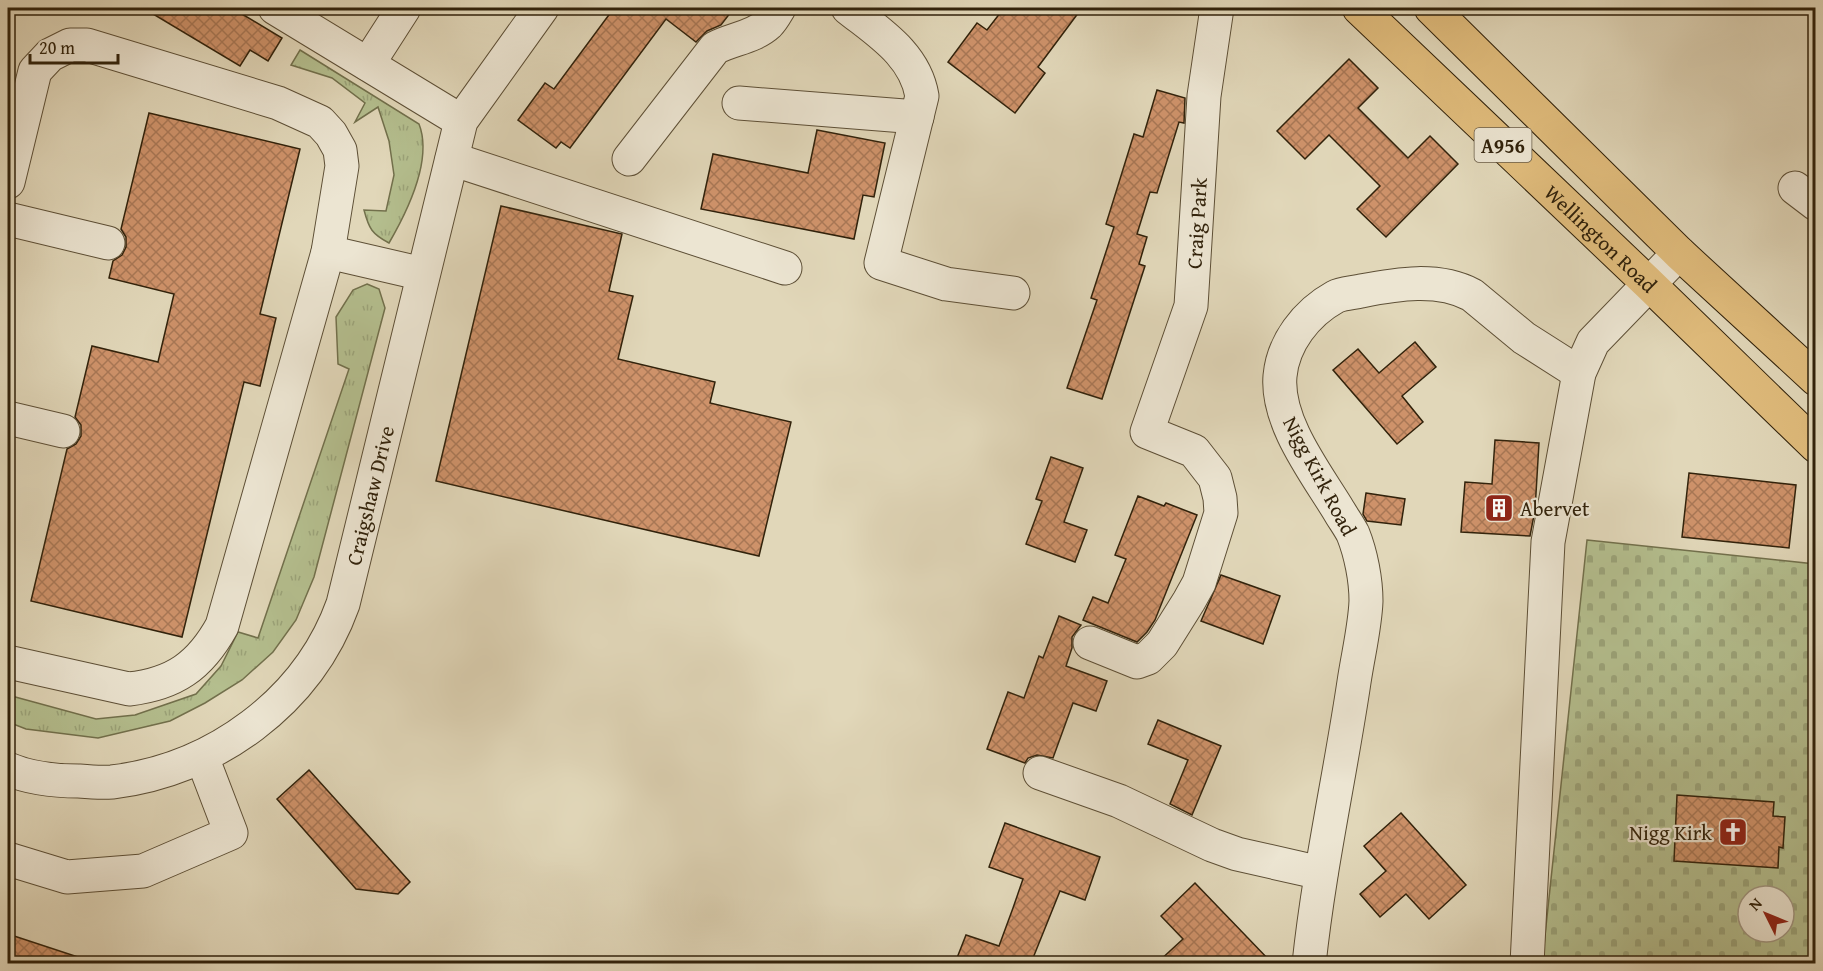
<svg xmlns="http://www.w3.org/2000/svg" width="1823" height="971" font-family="'Gentium Book Plus',serif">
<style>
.grass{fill:url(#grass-tufts);stroke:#72704c;stroke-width:1.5}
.cemetery{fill:url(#cemetery-stones);stroke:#72704c;stroke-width:1.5;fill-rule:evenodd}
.building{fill:url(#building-cross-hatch);stroke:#31220b;stroke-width:1.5}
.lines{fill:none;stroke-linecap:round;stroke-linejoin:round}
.minor-casing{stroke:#5d4f36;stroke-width:35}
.major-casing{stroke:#31220b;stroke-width:35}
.minor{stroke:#ece5d2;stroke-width:33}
.major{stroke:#e0bc7c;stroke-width:33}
.labels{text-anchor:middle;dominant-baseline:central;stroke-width:4.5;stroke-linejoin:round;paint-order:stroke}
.shield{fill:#ece5d2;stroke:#695c47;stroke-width:1.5}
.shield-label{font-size:20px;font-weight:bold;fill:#31220b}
.street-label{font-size:21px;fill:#31220b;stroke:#ece5d2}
.poi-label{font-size:21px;fill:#31220b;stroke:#ece5d2;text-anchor:start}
</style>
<defs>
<pattern id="grass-tufts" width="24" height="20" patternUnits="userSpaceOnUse" patternTransform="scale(1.5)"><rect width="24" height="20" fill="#b4be8e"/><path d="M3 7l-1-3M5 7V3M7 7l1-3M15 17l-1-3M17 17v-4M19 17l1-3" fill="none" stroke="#9ba379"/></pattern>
<pattern id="cemetery-stones" width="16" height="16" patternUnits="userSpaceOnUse" patternTransform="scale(1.5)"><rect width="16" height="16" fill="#b4be8e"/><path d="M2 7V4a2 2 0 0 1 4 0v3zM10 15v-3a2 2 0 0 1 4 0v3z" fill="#9ba379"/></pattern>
<pattern id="building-cross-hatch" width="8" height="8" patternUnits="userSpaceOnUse" patternTransform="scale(1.5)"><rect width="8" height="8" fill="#ce926a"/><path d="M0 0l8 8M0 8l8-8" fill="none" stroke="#a87755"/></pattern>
</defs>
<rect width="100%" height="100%" fill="#e1d7b9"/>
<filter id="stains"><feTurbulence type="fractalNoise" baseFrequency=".00333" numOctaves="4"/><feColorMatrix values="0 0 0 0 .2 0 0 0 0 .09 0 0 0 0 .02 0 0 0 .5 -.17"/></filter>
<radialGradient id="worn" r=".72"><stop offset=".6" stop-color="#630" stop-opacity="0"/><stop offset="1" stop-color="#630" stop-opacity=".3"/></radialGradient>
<g class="grass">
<path d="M300,50L419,124C433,160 407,212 389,243C372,234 369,229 364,210L386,211L394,175L389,141L378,107L355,122L365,103L332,78L291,65Z"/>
<polygon points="367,284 379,289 385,308 314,577 296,620 273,652 242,680 205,703 170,721 98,738 26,729 8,722 8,695 96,719 135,715 196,694 221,666 238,632 258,638 349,369 338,364 336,317 353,290"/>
</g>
<path class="cemetery" d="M1587,540L1815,564V963L1542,964ZM1748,896H1784V932H1748Z"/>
<g class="building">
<polygon points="143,8 232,8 282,38 268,61 250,50 240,66"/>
<polygon points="614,8 734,8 721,25 707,31 696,42 666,19 570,148 561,142 556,148 518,120 545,83 554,89"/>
<polygon points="1004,8 1082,8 1038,67 1045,73 1015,113 948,62 977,23 987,30"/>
<polygon points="1349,59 1378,88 1358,108 1408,158 1430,136 1458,164 1386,237 1357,209 1380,186 1329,135 1305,159 1277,131"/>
<polygon points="1157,90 1185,98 1184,123 1179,122 1157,193 1150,192 1137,234 1147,237 1139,264 1145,266 1102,399 1067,388 1097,300 1091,298 1114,227 1106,224 1134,134 1143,137"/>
<polygon points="149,113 300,149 260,314 276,318 260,386 244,382 182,637 31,601 67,449 76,444 81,436 81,425 75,417 92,346 158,362 174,294 109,278 113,261 122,255 126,247 126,237 121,229"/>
<polygon points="817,130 885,143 874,197 863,195 854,239 701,209 713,154 808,173"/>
<polygon points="501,206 622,234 609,291 633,296 618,359 715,382 710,403 791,422 759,556 436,481"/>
<polygon points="1415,342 1436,367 1402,396 1423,422 1397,444 1333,370 1358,349 1379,373"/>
<polygon points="1495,440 1539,443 1535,510 1530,536 1461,532 1465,482 1492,484"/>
<polygon points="1051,457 1083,468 1064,522 1087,530 1075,562 1026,544 1042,501 1036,499"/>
<polygon points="1689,473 1796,485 1789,548 1682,537"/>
<polygon points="1366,493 1405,499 1401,525 1367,521 1363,514"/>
<polygon points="1138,496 1164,506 1166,503 1197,515 1155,620 1147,632 1137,642 1083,620 1093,597 1108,603 1126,559 1115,555"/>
<polygon points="1221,575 1280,596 1263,644 1201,621"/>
<polygon points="1059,616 1081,625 1072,637 1072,648 1066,666 1107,681 1096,711 1073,703 1053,758 1037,755 1028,758 1025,763 987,749 1008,692 1024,698 1039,656 1043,658"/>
<polygon points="1158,720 1221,746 1192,815 1170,804 1188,760 1148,744"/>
<polygon points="309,770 410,882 398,894 356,889 277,799"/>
<polygon points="1677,795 1774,802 1773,816 1785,817 1783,848 1779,847 1778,868 1674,861"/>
<polygon points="1401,813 1466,885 1429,919 1406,894 1380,917 1360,894 1386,871 1364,846"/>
<polygon points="1005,823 1100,857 1085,900 1060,891 1033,958 1038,960 1037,963 955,963 966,935 999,946 1013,908 1023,879 989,867"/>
<polygon points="1195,883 1272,963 1157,963 1183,939 1161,916"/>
<polygon points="8,934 84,959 83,963 8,963"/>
</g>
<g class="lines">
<g class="minor-casing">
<g id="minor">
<polyline points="275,8 461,121"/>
<path d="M848,8C878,32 915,54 922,96L881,263L946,284L1013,293"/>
<polyline points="368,64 404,8"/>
<polyline points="739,103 917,117"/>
<polyline points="452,159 785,268"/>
<path d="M629,159L715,48C732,39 754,37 768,24C773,19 776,13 779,8"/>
<path d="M8,182L35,71L50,55L70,45H87L278,103L320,122L331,134L340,150L342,166L328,252L222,626C200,666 174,684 129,689L8,662"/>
<polyline points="1795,188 1816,204"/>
<polyline points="8,219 108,243"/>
<polyline points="328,252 423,274"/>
<polyline points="8,418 63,431"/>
<path id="s1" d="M1090,643L1137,662L1148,658L1162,644L1189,601L1199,583L1221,513L1220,498L1215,478L1194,451L1147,432L1191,306L1204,96L1217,8"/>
<path id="s2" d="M8,769C29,778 57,781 79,781C90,782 101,783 112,782C214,770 308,702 343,604L461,121L542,8"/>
<polyline points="1040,773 1119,801 1212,845 1237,854 1321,873"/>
<polyline points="8,859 67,877 143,871 231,833 202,757"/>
<path d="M1309,964C1319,869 1340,776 1354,682C1358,655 1365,627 1366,601C1366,580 1361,554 1353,534C1349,526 1343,518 1339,511C1316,473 1276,422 1280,376C1283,343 1306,313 1335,297C1342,293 1353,293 1361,291C1397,284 1438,277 1472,295L1524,338L1579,373"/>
<polyline points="1527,964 1548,542 1579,373 1593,342 1679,253"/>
</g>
</g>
<g class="major-casing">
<g id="major">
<path id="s3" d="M1359,8L1648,283L1816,446"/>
<polyline points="1431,8 1679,253 1816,379"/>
</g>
</g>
<use href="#minor" class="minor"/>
<use href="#major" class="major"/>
</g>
<defs>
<g id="building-square" transform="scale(1.5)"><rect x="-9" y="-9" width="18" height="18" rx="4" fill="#8f2418" stroke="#ece5d2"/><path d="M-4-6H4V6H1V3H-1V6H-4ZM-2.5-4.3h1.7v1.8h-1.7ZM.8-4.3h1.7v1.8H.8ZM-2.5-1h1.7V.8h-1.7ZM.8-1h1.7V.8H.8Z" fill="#fff"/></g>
<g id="church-square" transform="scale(1.5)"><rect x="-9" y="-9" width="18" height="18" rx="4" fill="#8f2418" stroke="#ece5d2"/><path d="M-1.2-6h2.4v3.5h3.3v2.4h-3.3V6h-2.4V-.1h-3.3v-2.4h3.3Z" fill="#fff"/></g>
</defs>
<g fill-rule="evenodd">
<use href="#building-square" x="1499" y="508"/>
<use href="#church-square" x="1733" y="832"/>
</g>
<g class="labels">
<rect class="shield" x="1474.5" y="128" width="57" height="34" rx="4.5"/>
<g class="shield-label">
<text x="1503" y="145">A956</text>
</g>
<g class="street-label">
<text stroke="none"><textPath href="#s1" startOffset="564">Craig Park</textPath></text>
<text stroke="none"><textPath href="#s3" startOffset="334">Wellington Road</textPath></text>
<text transform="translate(1320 476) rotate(62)">Nigg Kirk Road</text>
<text stroke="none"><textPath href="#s2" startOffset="524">Craigshaw Drive</textPath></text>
</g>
<g class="poi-label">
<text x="1520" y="508">Abervet</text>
<text x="1712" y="832" text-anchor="end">Nigg Kirk</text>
</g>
</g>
<rect width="1823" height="971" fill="none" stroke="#e1d7b9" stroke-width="30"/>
<rect x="9" y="9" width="1805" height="953" fill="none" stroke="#31220b" stroke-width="3"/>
<rect x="15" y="15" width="1793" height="941" fill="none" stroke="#31220b" stroke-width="1.5"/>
<g transform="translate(1766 914) rotate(313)"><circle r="28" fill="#ece5d2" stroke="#a19782" stroke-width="1.5"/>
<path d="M0-4.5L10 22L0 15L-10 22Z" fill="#8f2418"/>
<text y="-9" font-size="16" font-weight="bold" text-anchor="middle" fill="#31220b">N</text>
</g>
<path d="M30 54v9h88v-9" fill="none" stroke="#31220b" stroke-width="3"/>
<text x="39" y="54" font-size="18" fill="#31220b" stroke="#ece5d2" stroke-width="4.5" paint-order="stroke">20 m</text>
<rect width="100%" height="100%" filter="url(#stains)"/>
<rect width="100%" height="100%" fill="url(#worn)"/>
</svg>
